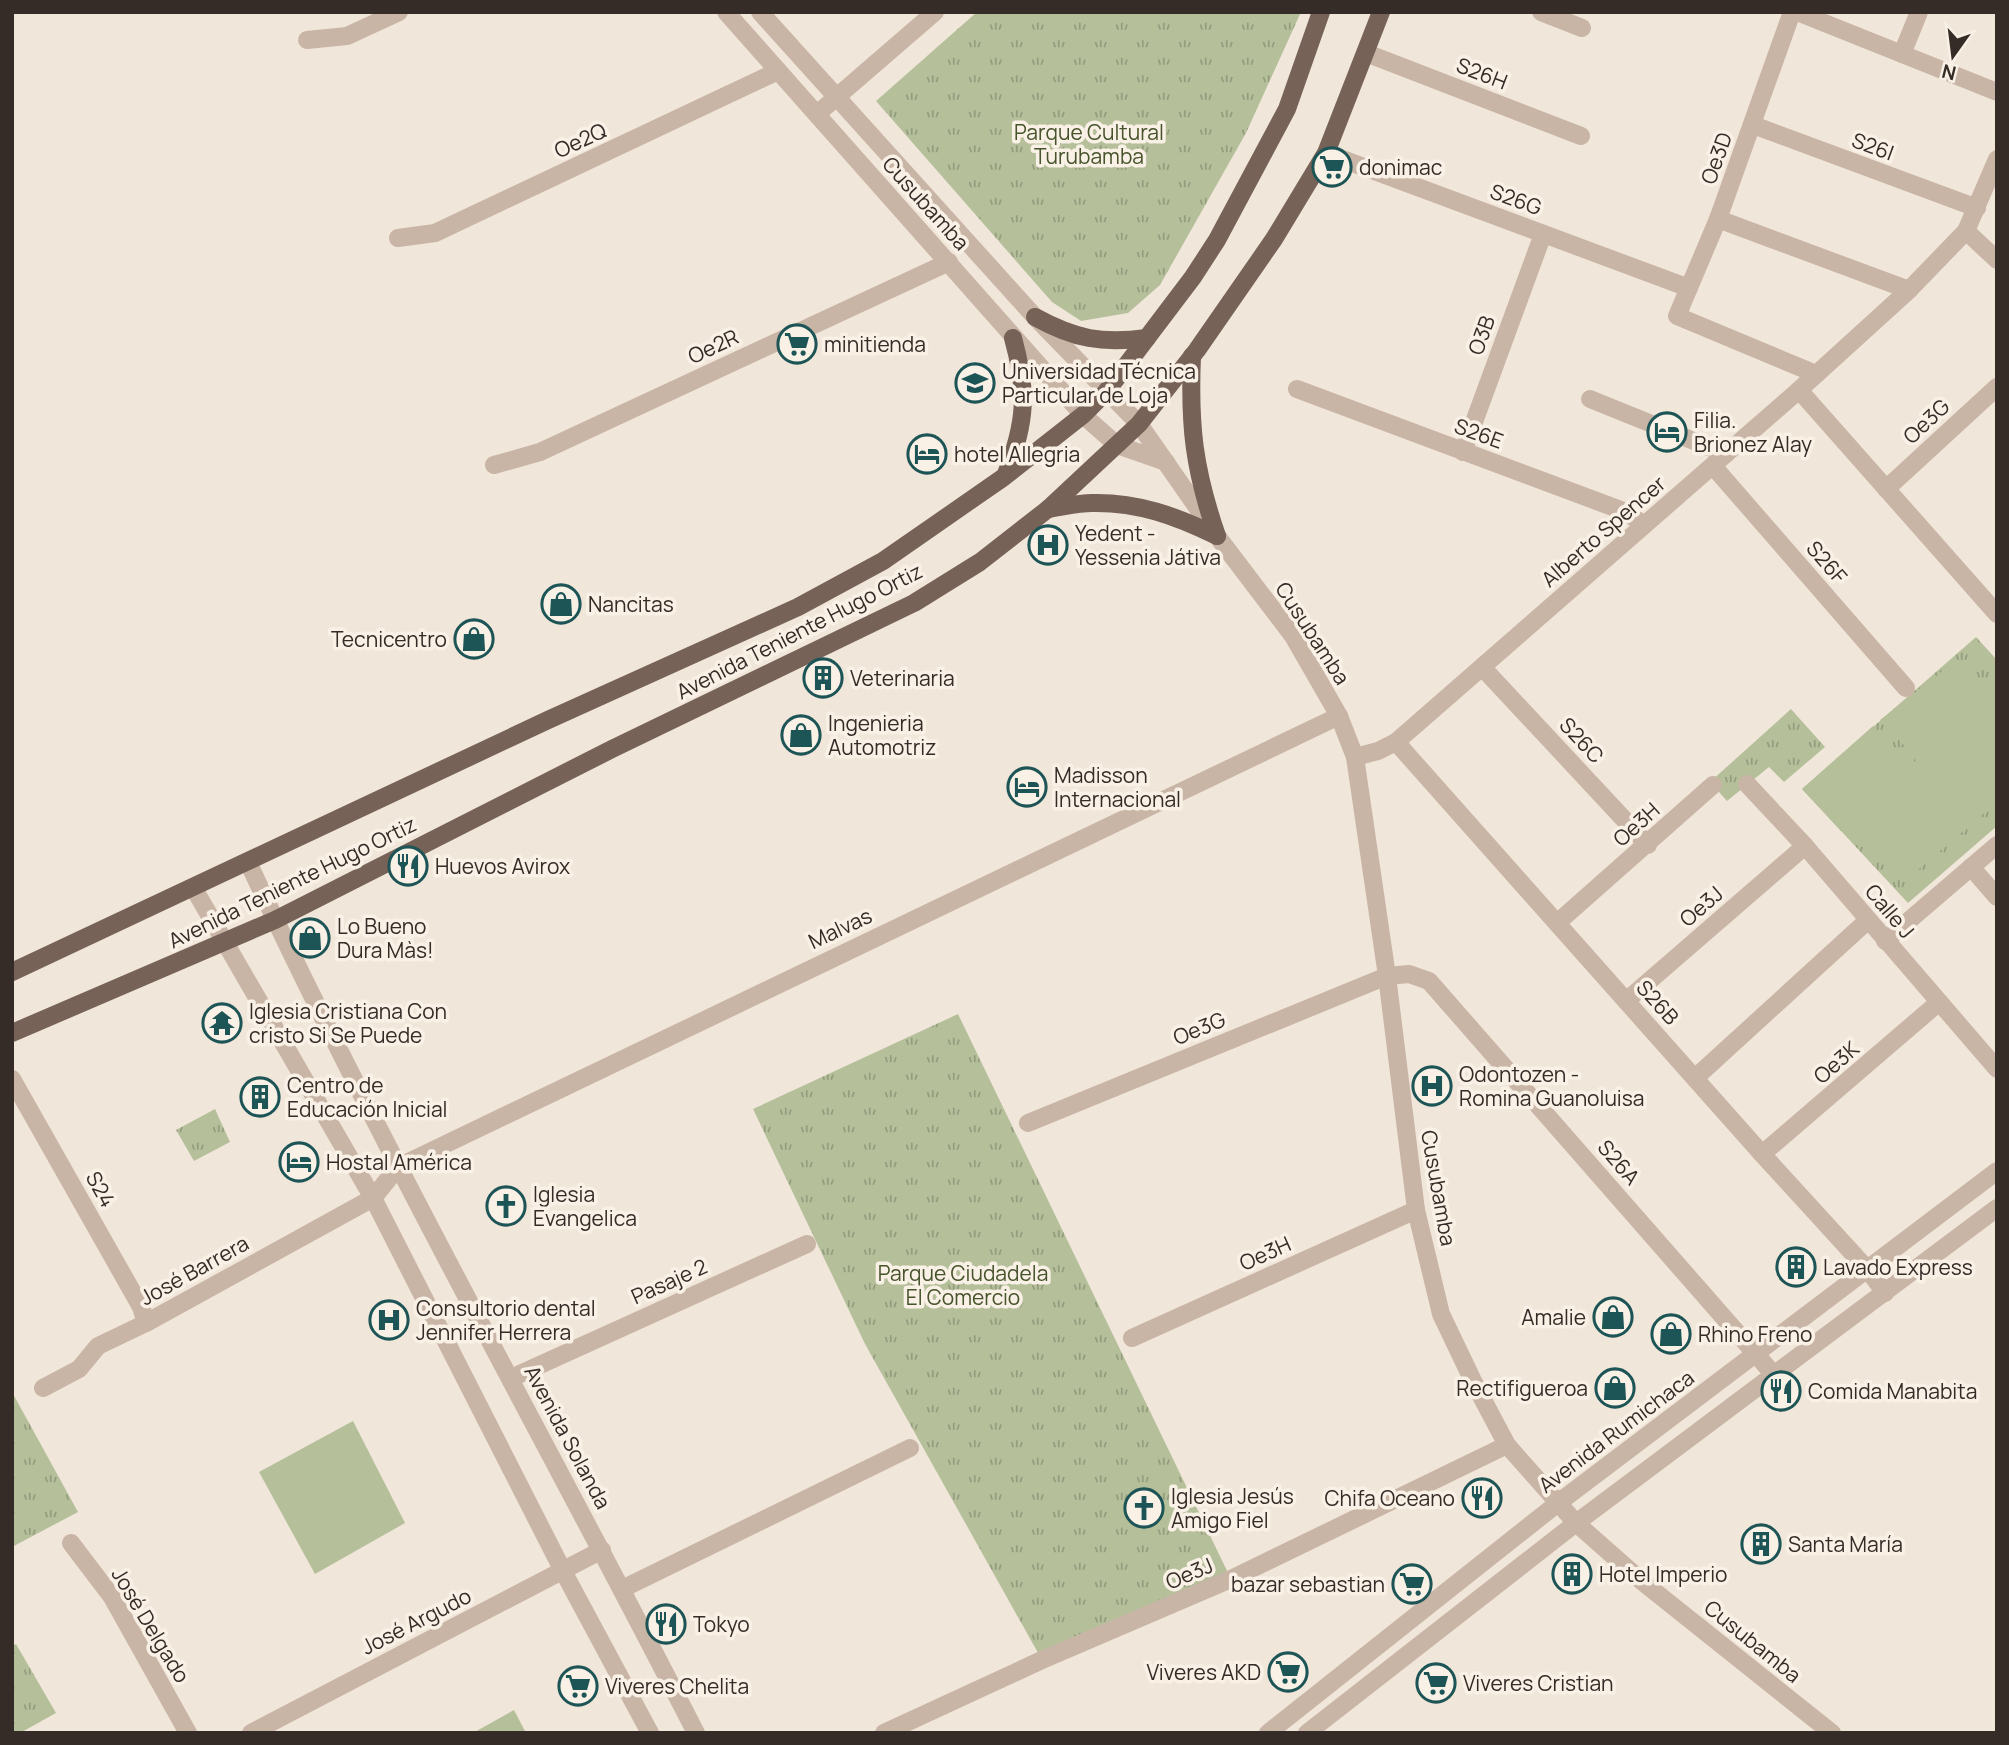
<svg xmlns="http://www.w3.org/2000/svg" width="2009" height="1745" font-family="Manrope,sans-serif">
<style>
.park{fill:url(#park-tufts)}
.garden{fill:#b5c09b}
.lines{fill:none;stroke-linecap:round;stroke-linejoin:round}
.minor{stroke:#c9b5a6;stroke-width:18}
.major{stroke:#776258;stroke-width:18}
.labels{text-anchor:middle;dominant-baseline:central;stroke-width:7;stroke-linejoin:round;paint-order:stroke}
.street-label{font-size:21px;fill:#352b27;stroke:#f9f0e6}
.park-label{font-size:21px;fill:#46532b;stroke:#f9f0e6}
.poi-label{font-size:21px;fill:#352b27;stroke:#f9f0e6;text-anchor:start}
</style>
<defs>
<pattern id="park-tufts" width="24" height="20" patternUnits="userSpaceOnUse" patternTransform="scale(1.75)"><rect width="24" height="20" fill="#b5c09b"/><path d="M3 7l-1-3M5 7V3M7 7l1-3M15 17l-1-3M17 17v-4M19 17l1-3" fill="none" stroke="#949c7e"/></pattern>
</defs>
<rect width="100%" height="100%" fill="#f1e6da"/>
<g class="park">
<polygon points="977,12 1301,12 1246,133 1160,285 1128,313 1081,321 1052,302 876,101"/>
<polygon points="1976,637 1997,660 1997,826 1908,903 1802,789"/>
<polygon points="1791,709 1825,747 1784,782 1769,767 1727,801 1710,782"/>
<polygon points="958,1014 1231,1579 1042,1660 865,1344 753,1109"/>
<polygon points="215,1109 230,1142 194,1161 176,1130"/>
<polygon points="12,1392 78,1512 12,1547"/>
<polygon points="16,1644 56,1713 20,1733 12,1733 12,1646"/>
</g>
<g class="garden">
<polygon points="1954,662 1986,694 1997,686 1997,802 1905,881 1851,820 1841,831 1802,789 1873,726 1911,766 1917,759 1880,720"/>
<polygon points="353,1421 405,1523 315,1574 259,1472"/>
<polygon points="514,1710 526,1733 473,1733"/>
</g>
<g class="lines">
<g class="minor">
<polyline points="726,12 1083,415 1117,445 1166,462"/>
<polyline points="760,12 1035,317 1139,424 1217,536 1293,636 1339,716 1355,757 1387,976 1416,1210 1441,1314 1473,1381 1507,1445 1576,1523 1644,1583 1832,1733"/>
<polyline points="1541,12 1582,28"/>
<polyline points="1792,12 1718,219 1677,316 1816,374"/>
<polyline points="1797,12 1997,92"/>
<polyline points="307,40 347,36 399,12"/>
<polyline points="1366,53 1581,136"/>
<polyline points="1902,54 1919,12"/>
<polyline points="817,114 935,12"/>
<polyline points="1753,125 1977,208"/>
<polyline points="1326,153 1689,288"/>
<polyline points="1718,219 1909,290"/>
<polyline points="1966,231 1997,260"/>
<polyline points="398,238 435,233 778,71"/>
<polyline points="1297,389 1626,512 1644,525"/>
<polyline points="1799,390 1997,614"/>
<polyline points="1590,399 1726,454"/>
<polyline points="1463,452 1543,234"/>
<polyline points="494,465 540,452 949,262"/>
<polyline points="1713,466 1906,688"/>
<polyline points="1886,489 1997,387"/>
<polyline points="1482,667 1648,845"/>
<polyline points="1396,742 1762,1154 1868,1270 1885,1293"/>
<polyline points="1355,757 1378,751 1396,742 1799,390 1909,290 1966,231 1997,159"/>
<polyline points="1747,784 1805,846 1997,1069"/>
<path d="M248,862C386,1158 547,1442 696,1733"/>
<polyline points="1971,867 1997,897"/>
<polyline points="193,887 373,1198 563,1571 650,1733"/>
<polyline points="1557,923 1713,785"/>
<polyline points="1885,941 1997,845"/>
<polyline points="1626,1001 1805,846"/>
<polyline points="1695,1078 1867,921"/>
<polyline points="12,1079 141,1307 146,1323"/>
<polyline points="1028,1123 1387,976 1409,974 1429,981 1775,1376"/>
<polyline points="1762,1154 1938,1003"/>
<polyline points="1132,1338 1416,1210"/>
<polyline points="511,1378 807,1244"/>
<polyline points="43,1388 79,1369 98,1346 146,1323 373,1198 398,1167 1339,716"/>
<polyline points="71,1543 112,1597 188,1733"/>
<polyline points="622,1589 910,1448"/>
<polyline points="251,1733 602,1550"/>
<polyline points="884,1733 1042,1660 1231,1579 1507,1445"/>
<polyline points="1268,1733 1558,1503 1997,1171"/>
<polyline points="1307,1733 1576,1523 1997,1208"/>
</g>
<g class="major">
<path d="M1035,317C1075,339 1102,344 1147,338"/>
<path d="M1192,356C1189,426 1194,469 1217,536"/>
<path d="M1006,474C1026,422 1028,392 1013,338"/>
<path d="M1048,509C1063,507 1077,503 1092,503C1138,502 1176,516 1217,536"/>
<polyline points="12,972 548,720 798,607 883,561 1004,477 1083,415 1106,392 1193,277 1217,240 1287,109 1321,12"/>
<polyline points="12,1033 275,920 612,749 914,603 980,562 1048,509 1139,424 1197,350 1274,239 1326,153 1381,12"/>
</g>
</g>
<defs>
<g id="supermarket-ring" transform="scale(2.0125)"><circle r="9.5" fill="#f9f0e6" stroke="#1d5456" stroke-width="1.5"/><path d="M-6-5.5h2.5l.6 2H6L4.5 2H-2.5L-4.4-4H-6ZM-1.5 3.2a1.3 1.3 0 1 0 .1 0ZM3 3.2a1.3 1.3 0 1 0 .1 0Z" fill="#1d5456"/></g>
<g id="school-ring" transform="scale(2.0125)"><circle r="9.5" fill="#f9f0e6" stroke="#1d5456" stroke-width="1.5"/><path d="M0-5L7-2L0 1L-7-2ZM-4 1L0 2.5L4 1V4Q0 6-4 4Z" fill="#1d5456"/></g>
<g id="hotel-ring" transform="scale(2.0125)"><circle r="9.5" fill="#f9f0e6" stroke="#1d5456" stroke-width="1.5"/><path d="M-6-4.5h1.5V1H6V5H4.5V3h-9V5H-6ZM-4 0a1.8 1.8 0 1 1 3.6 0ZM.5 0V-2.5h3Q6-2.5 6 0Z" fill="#1d5456"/></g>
<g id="hospital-ring" transform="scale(2.0125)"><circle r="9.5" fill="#f9f0e6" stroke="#1d5456" stroke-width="1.5"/><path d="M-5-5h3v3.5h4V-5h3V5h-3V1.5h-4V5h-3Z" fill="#1d5456"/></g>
<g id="shop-ring" transform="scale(2.0125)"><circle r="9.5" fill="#f9f0e6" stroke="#1d5456" stroke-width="1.5"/><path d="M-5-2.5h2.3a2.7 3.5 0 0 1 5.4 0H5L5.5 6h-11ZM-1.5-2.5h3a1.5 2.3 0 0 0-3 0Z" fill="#1d5456"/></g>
<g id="building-ring" transform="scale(2.0125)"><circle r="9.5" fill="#f9f0e6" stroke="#1d5456" stroke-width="1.5"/><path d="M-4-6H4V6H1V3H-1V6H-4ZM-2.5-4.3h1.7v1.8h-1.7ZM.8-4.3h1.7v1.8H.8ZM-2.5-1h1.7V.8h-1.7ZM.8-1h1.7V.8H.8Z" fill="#1d5456"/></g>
<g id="restaurant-ring" transform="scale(2.0125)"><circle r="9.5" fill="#f9f0e6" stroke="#1d5456" stroke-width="1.5"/><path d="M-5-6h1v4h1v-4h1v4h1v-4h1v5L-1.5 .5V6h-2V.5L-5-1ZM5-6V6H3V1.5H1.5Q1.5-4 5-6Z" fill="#1d5456"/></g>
<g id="temple-ring" transform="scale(2.0125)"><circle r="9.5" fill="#f9f0e6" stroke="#1d5456" stroke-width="1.5"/><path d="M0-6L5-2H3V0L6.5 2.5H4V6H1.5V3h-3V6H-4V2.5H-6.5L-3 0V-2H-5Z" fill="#1d5456"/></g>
<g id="church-ring" transform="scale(2.0125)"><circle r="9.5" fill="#f9f0e6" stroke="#1d5456" stroke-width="1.5"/><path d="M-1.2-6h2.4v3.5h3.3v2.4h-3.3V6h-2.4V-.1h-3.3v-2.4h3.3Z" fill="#1d5456"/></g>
</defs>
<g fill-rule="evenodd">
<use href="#supermarket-ring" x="1332" y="167"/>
<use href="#supermarket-ring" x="797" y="344"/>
<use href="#school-ring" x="975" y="383"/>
<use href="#hotel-ring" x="1667" y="432"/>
<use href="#hotel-ring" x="927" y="454"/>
<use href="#hospital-ring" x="1048" y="545"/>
<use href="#shop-ring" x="561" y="604"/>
<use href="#shop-ring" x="474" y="639"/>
<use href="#building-ring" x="823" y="678"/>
<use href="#shop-ring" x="801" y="735"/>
<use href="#hotel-ring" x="1027" y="787"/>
<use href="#restaurant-ring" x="408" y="866"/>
<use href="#shop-ring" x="310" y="938"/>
<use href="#temple-ring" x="222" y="1023"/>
<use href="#hospital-ring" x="1432" y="1086"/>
<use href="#building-ring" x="260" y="1097"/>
<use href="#hotel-ring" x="299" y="1162"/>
<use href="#church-ring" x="506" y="1206"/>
<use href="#building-ring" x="1796" y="1267"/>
<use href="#shop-ring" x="1613" y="1317"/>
<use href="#hospital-ring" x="389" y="1320"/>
<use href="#shop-ring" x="1671" y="1334"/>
<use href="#shop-ring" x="1615" y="1388"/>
<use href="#restaurant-ring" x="1781" y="1391"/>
<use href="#restaurant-ring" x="1482" y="1498"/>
<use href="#church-ring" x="1144" y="1508"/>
<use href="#building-ring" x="1761" y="1544"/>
<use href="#building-ring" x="1572" y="1574"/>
<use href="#supermarket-ring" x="1412" y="1584"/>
<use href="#restaurant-ring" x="666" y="1624"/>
<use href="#supermarket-ring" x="1288" y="1672"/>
<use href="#supermarket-ring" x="1436" y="1683"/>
<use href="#supermarket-ring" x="578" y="1686"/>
</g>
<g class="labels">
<g class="street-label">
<text transform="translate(1482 73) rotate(21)">S26H</text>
<text transform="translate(580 140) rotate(-25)">Oe2Q</text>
<text transform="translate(1873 146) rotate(20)">S26I</text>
<text transform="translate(1716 158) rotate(-70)">Oe3D</text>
<text transform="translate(1516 199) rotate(20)">S26G</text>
<text transform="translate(926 203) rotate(48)">Cusubamba</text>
<text transform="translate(1481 335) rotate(-70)">O3B</text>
<text transform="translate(713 346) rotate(-25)">Oe2R</text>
<text transform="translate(1926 421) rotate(-43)">Oe3G</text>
<text transform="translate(1479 433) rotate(20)">S26E</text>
<text transform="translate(1603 531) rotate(-41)">Alberto Spencer</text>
<text transform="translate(1827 562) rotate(49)">S26F</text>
<text transform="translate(799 631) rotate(-27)">Avenida Teniente Hugo Ortiz</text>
<text transform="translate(1313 633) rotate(57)">Cusubamba</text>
<text transform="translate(1582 740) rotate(47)">S26C</text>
<text transform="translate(1636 824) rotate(-42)">Oe3H</text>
<text transform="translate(292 882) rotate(-26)">Avenida Teniente Hugo Ortiz</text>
<text transform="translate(1701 906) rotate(-41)">Oe3J</text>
<text transform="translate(1890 911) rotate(50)">Calle J</text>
<text transform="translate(840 928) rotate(-25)">Malvas</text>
<text transform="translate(1658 1002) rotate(48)">S26B</text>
<text transform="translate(1199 1028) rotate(-22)">Oe3G</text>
<text transform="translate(1836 1062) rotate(-41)">Oe3K</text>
<text transform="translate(1619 1162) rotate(49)">S26A</text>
<text transform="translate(1439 1188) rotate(80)">Cusubamba</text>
<text transform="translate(101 1189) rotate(61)">S24</text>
<text transform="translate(1265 1253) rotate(-24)">Oe3H</text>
<text transform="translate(194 1270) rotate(-29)">José Barrera</text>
<text transform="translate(669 1281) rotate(-24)">Pasaje 2</text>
<text transform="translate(1616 1431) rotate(-37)">Avenida Rumichaca</text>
<text transform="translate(568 1437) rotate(62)">Avenida Solanda</text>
<text transform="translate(1189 1573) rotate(-23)">Oe3J</text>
<text transform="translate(416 1621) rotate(-27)">José Argudo</text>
<text transform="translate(151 1625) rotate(59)">José Delgado</text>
<text transform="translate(1753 1641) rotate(39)">Cusubamba</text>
</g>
<g class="park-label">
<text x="1089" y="132">Parque Cultural<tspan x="1089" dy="24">Turubamba</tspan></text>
<text x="963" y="1273">Parque Ciudadela<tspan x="963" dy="24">El Comercio</tspan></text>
</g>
<g class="poi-label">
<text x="1359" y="167">donimac</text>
<text x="824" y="344">minitienda</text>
<text x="1002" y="371">Universidad Técnica<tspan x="1002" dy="24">Particular de Loja</tspan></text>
<text x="1694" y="420">Filia.<tspan x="1694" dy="24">Brionez Alay</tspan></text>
<text x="954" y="454">hotel Allegria</text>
<text x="1075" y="533">Yedent -<tspan x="1075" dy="24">Yessenia Játiva</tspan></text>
<text x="588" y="604">Nancitas</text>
<text x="447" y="639" text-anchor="end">Tecnicentro</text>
<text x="850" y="678">Veterinaria</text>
<text x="828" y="723">Ingenieria<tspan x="828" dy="24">Automotriz</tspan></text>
<text x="1054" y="775">Madisson<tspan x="1054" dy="24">Internacional</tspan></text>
<text x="435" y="866">Huevos Avirox</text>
<text x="337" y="926">Lo Bueno<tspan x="337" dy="24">Dura Màs!</tspan></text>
<text x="249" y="1011">Iglesia Cristiana Con<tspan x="249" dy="24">cristo Si Se Puede</tspan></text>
<text x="1459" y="1074">Odontozen -<tspan x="1459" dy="24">Romina Guanoluisa</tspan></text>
<text x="287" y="1085">Centro de<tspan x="287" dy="24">Educación Inicial</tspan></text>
<text x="326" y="1162">Hostal América</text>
<text x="533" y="1194">Iglesia<tspan x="533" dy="24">Evangelica</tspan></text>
<text x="1823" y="1267">Lavado Express</text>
<text x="416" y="1308">Consultorio dental<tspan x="416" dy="24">Jennifer Herrera</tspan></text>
<text x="1586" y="1317" text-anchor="end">Amalie</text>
<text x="1698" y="1334">Rhino Freno</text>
<text x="1588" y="1388" text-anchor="end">Rectifigueroa</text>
<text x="1808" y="1391">Comida Manabita</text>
<text x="1171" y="1496">Iglesia Jesús<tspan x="1171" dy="24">Amigo Fiel</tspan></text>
<text x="1455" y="1498" text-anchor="end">Chifa Oceano</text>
<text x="1788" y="1544">Santa María</text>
<text x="1599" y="1574">Hotel Imperio</text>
<text x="1385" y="1584" text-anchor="end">bazar sebastian</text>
<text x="693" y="1624">Tokyo</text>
<text x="1261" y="1672" text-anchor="end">Viveres AKD</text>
<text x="1463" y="1683">Viveres Cristian</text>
<text x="605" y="1686">Viveres Chelita</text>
</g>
</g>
<rect width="2009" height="1745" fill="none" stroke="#352b27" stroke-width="28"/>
<g transform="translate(1953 56) rotate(194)" stroke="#f9f0e6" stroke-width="5" paint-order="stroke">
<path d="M0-5L12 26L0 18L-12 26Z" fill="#352b27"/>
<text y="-10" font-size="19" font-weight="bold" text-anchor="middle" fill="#352b27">N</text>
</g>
</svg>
